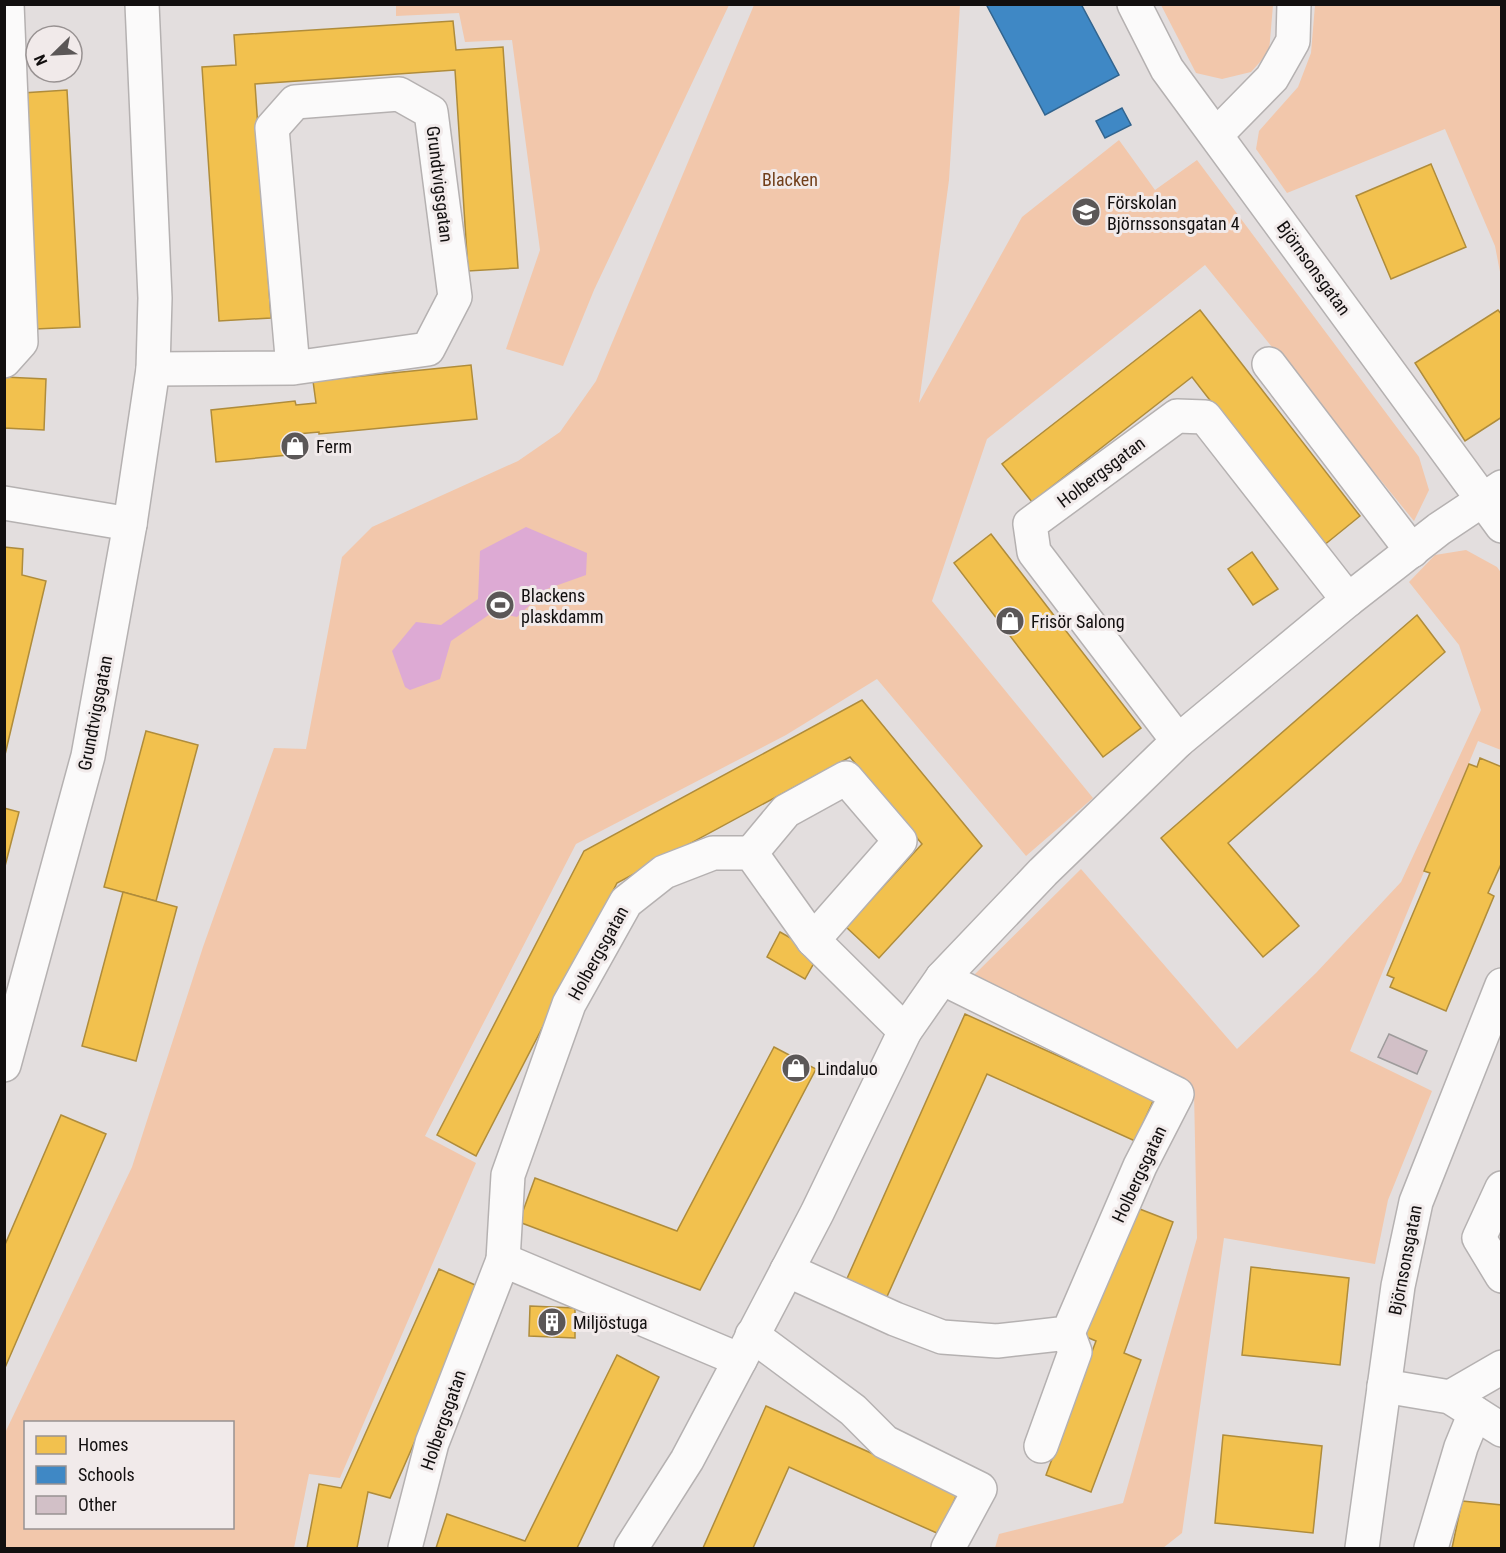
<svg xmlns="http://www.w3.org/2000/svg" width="1506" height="1553" font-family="'Roboto Condensed',sans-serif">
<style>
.green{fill:#f2c7ab;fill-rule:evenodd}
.water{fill:#ddaad4}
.homes{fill:#f2c14e;stroke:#af8c3b;stroke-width:1.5}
.schools{fill:#3f88c5;stroke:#32648e;stroke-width:1.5}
.building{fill:#d2c0c7;stroke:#9e9b9b;stroke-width:1.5}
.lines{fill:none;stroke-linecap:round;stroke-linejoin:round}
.minor-casing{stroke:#b5b1b1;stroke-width:36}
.minor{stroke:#fbfafa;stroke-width:33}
.labels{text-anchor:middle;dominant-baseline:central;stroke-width:6;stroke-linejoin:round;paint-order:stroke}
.park-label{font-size:18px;fill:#713e19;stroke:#f1eaea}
.street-label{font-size:18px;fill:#120f0f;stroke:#f1eaea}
.poi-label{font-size:18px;fill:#120f0f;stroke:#f1eaea;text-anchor:start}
</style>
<rect width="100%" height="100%" fill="#e3dede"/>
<g class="green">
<polygon points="396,5 729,5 594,290 563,366 506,349 540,250 512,40 465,42 459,13 396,16"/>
<path d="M754,5H960L949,180L919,403L1022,217L1119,140L1155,190L1197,160L1419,457L1429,490L1414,521L1205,265L987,439L932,601L1093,798L1026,856L877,679L786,735L576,844L425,1136L476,1163L340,1478L309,1474L294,1548H5L4,1435L132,1167L203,947L274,748L306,749L342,557L372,527L518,461L560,432L596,381ZM26,1422H232V1528H26Z"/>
<polygon points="1161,5 1273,5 1269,52 1251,72 1222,79 1196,73"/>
<polygon points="1315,5 1501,5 1501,277 1495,246 1445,129 1287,193 1256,149 1259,131 1298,87 1311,53"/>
<polygon points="1466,550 1497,567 1502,574 1501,750 1478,741 1350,1051 1432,1091 1388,1200 1375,1264 1224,1238 1182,1533 1163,1548 995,1548 999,1534 1123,1503 1197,1238 1194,1092 974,975 1081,869 1237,1049 1316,973 1401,882 1481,710 1459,645 1409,582 1435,555"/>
</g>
<polygon class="water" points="526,527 587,553 586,575 547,589 517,617 493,612 451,641 440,679 410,690 405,687 392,651 416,622 441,625 478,599 480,551"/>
<g class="homes">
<polygon points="453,21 456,50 503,47 518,268 468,271 455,70 255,84 271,318 219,321 202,67 236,65 234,35"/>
<polygon points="67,90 80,327 35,329 22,93"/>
<polygon points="1431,164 1466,247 1391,279 1356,196"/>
<polygon points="1200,310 1360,516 1323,546 1192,377 1032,502 1002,464"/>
<polygon points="1498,310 1502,315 1502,417 1465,441 1415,363"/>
<polygon points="471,365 477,419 319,434 319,432 297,434 299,454 216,462 211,410 295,401 296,405 316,403 313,381"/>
<polygon points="4,377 46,379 44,430 4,428"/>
<polygon points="991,534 1141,728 1103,757 954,563"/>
<polygon points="4,547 23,549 22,575 46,581 4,759"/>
<polygon points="1252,552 1278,589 1253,605 1228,569"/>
<polygon points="1417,615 1445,652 1228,843 1299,926 1263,957 1161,838"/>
<polygon points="862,700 982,846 879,958 846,927 922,844 850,757 617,883 476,1156 437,1135 584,851"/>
<polygon points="146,731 198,745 156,901 104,887"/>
<polygon points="1480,758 1502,767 1502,862 1488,893 1494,896 1446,1011 1390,987 1394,978 1387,975 1430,873 1424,871 1469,764 1477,767"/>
<polygon points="4,808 19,812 4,870"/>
<polygon points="123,892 177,907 136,1061 82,1046"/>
<polygon points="780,932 819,954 805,979 767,957"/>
<polygon points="965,1014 1154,1099 1135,1141 987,1074 885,1301 845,1283"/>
<polygon points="774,1047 816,1069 700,1290 519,1222 535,1178 677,1231"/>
<polygon points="61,1115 106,1134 4,1370 4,1247"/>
<polygon points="1132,1206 1173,1222 1124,1353 1141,1360 1091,1492 1046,1475 1096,1341 1084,1336"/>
<polygon points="1251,1267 1349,1278 1340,1365 1242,1355"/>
<polygon points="439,1269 482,1288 390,1498 368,1492 357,1548 307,1548 319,1484 341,1488"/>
<polygon points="530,1306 575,1308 575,1338 529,1336"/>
<polygon points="617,1355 659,1377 577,1548 436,1548 447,1514 525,1541"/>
<polygon points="766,1406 958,1492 939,1534 789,1467 753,1548 703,1548"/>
<polygon points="1223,1435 1322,1446 1313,1533 1215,1523"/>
<polygon points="1462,1501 1502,1505 1502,1548 1452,1548"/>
</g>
<g class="schools">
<polygon points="986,4 1081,4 1119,75 1045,115"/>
<polygon points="1122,108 1131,125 1105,138 1096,121"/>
</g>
<polygon class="building" points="1389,1034 1427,1051 1417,1074 1378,1057"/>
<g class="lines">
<g class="minor-casing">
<g id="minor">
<polyline points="1134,4 1167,69 1502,526"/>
<polyline points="1217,134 1272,78 1293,41 1294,4"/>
<polyline points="4,361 21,342 7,4"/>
<polyline points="1269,364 1412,551"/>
<polyline points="153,369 293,368 272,128 295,102 399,94 431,112 455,297 428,349 293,368"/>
<polyline points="4,503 130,524"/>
<polyline points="1178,741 1034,552 1030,524 1177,416 1205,417 1348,600"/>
<polyline points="751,853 786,811 846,778 900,841 813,940"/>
<polyline points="4,1065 88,756 130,524 153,369 155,298 142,4"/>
<polyline points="1502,1188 1479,1238 1502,1276"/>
<polyline points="503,1260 508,1175 569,1004 626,902 664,872 713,853 751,853 813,940 905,1031"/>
<polyline points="787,1270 895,1319 942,1337 997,1341 1068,1333 1140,1166 1177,1094 942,978"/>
<polyline points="752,1335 853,1410 885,1442 980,1489 948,1548"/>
<polyline points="1384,1386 1450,1397 1502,1430"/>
<polyline points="1450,1397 1502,1367"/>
<polyline points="1041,1446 1075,1352 1068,1333"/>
<polyline points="405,1548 432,1443 503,1260 740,1360"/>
<polyline points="631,1548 687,1460 740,1360 817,1213 905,1031 942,978 1043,872 1178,741 1348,600 1439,529 1502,487"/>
<polyline points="1362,1548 1398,1286 1416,1202 1502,985"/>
<polyline points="1431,1548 1461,1447 1475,1413"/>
</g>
</g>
<use href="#minor" class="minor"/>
</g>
<defs>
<g id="school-disc" transform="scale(1.5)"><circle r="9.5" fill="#5b5757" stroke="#f1eaea"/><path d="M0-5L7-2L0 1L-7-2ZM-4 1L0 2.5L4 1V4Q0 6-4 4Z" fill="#fff"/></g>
<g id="shop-disc" transform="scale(1.5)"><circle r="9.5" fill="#5b5757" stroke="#f1eaea"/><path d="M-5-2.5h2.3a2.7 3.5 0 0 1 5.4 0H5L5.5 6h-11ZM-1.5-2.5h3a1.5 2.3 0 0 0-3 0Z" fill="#fff"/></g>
<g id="stadium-disc" transform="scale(1.5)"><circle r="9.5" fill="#5b5757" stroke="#f1eaea"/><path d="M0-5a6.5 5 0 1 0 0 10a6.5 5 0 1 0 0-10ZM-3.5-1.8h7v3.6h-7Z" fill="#fff"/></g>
<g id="building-disc" transform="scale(1.5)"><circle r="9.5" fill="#5b5757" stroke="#f1eaea"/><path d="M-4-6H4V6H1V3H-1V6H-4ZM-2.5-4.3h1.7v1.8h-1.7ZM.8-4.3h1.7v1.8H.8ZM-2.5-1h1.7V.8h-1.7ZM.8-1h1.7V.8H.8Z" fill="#fff"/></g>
</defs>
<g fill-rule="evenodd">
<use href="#school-disc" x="1086" y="212"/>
<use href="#shop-disc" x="295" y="446"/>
<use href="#stadium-disc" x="500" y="605"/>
<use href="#shop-disc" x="1010" y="621"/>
<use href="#shop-disc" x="796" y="1068"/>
<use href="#building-disc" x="552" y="1322"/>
</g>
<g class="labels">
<g class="park-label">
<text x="790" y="179">Blacken</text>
</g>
<g class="street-label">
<text transform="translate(440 184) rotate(83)">Grundtvigsgatan</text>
<text transform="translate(1314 268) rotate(54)">Björnsonsgatan</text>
<text transform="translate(1101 472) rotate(-37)">Holbergsgatan</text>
<text transform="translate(95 713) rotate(-79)">Grundtvigsgatan</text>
<text transform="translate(598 953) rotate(-61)">Holbergsgatan</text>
<text transform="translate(1139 1174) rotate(-65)">Holbergsgatan</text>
<text transform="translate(1405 1260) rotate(-79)">Björnsonsgatan</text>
<text transform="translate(443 1420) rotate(-71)">Holbergsgatan</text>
</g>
<g class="poi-label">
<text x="1107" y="202">Förskolan<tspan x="1107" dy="21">Björnssonsgatan 4</tspan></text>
<text x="316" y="446">Ferm</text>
<text x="521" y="595">Blackens<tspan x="521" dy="21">plaskdamm</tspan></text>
<text x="1031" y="621">Frisör Salong</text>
<text x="817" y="1068">Lindaluo</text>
<text x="573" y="1322">Miljöstuga</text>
</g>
</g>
<rect width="1506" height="1553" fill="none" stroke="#120f0f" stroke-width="12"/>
<rect x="24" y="1421" width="210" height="108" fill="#f1eaea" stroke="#989292" stroke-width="1.5"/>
<rect x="36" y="1436" width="30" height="18" fill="#f2c14e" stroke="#989292" stroke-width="1.5"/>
<text x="78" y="1451" font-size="18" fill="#120f0f">Homes</text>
<rect x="36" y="1466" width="30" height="18" fill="#3f88c5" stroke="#989292" stroke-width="1.5"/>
<text x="78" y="1481" font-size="18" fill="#120f0f">Schools</text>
<rect x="36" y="1496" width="30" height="18" fill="#d2c0c7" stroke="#989292" stroke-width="1.5"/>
<text x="78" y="1511" font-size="18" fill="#120f0f">Other</text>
<g transform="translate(54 54) rotate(246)"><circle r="28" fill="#f1eaea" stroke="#989292" stroke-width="1.5"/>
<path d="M0-4.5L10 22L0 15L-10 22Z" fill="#5b5757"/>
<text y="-9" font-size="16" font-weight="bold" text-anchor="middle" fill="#120f0f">N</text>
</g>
</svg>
